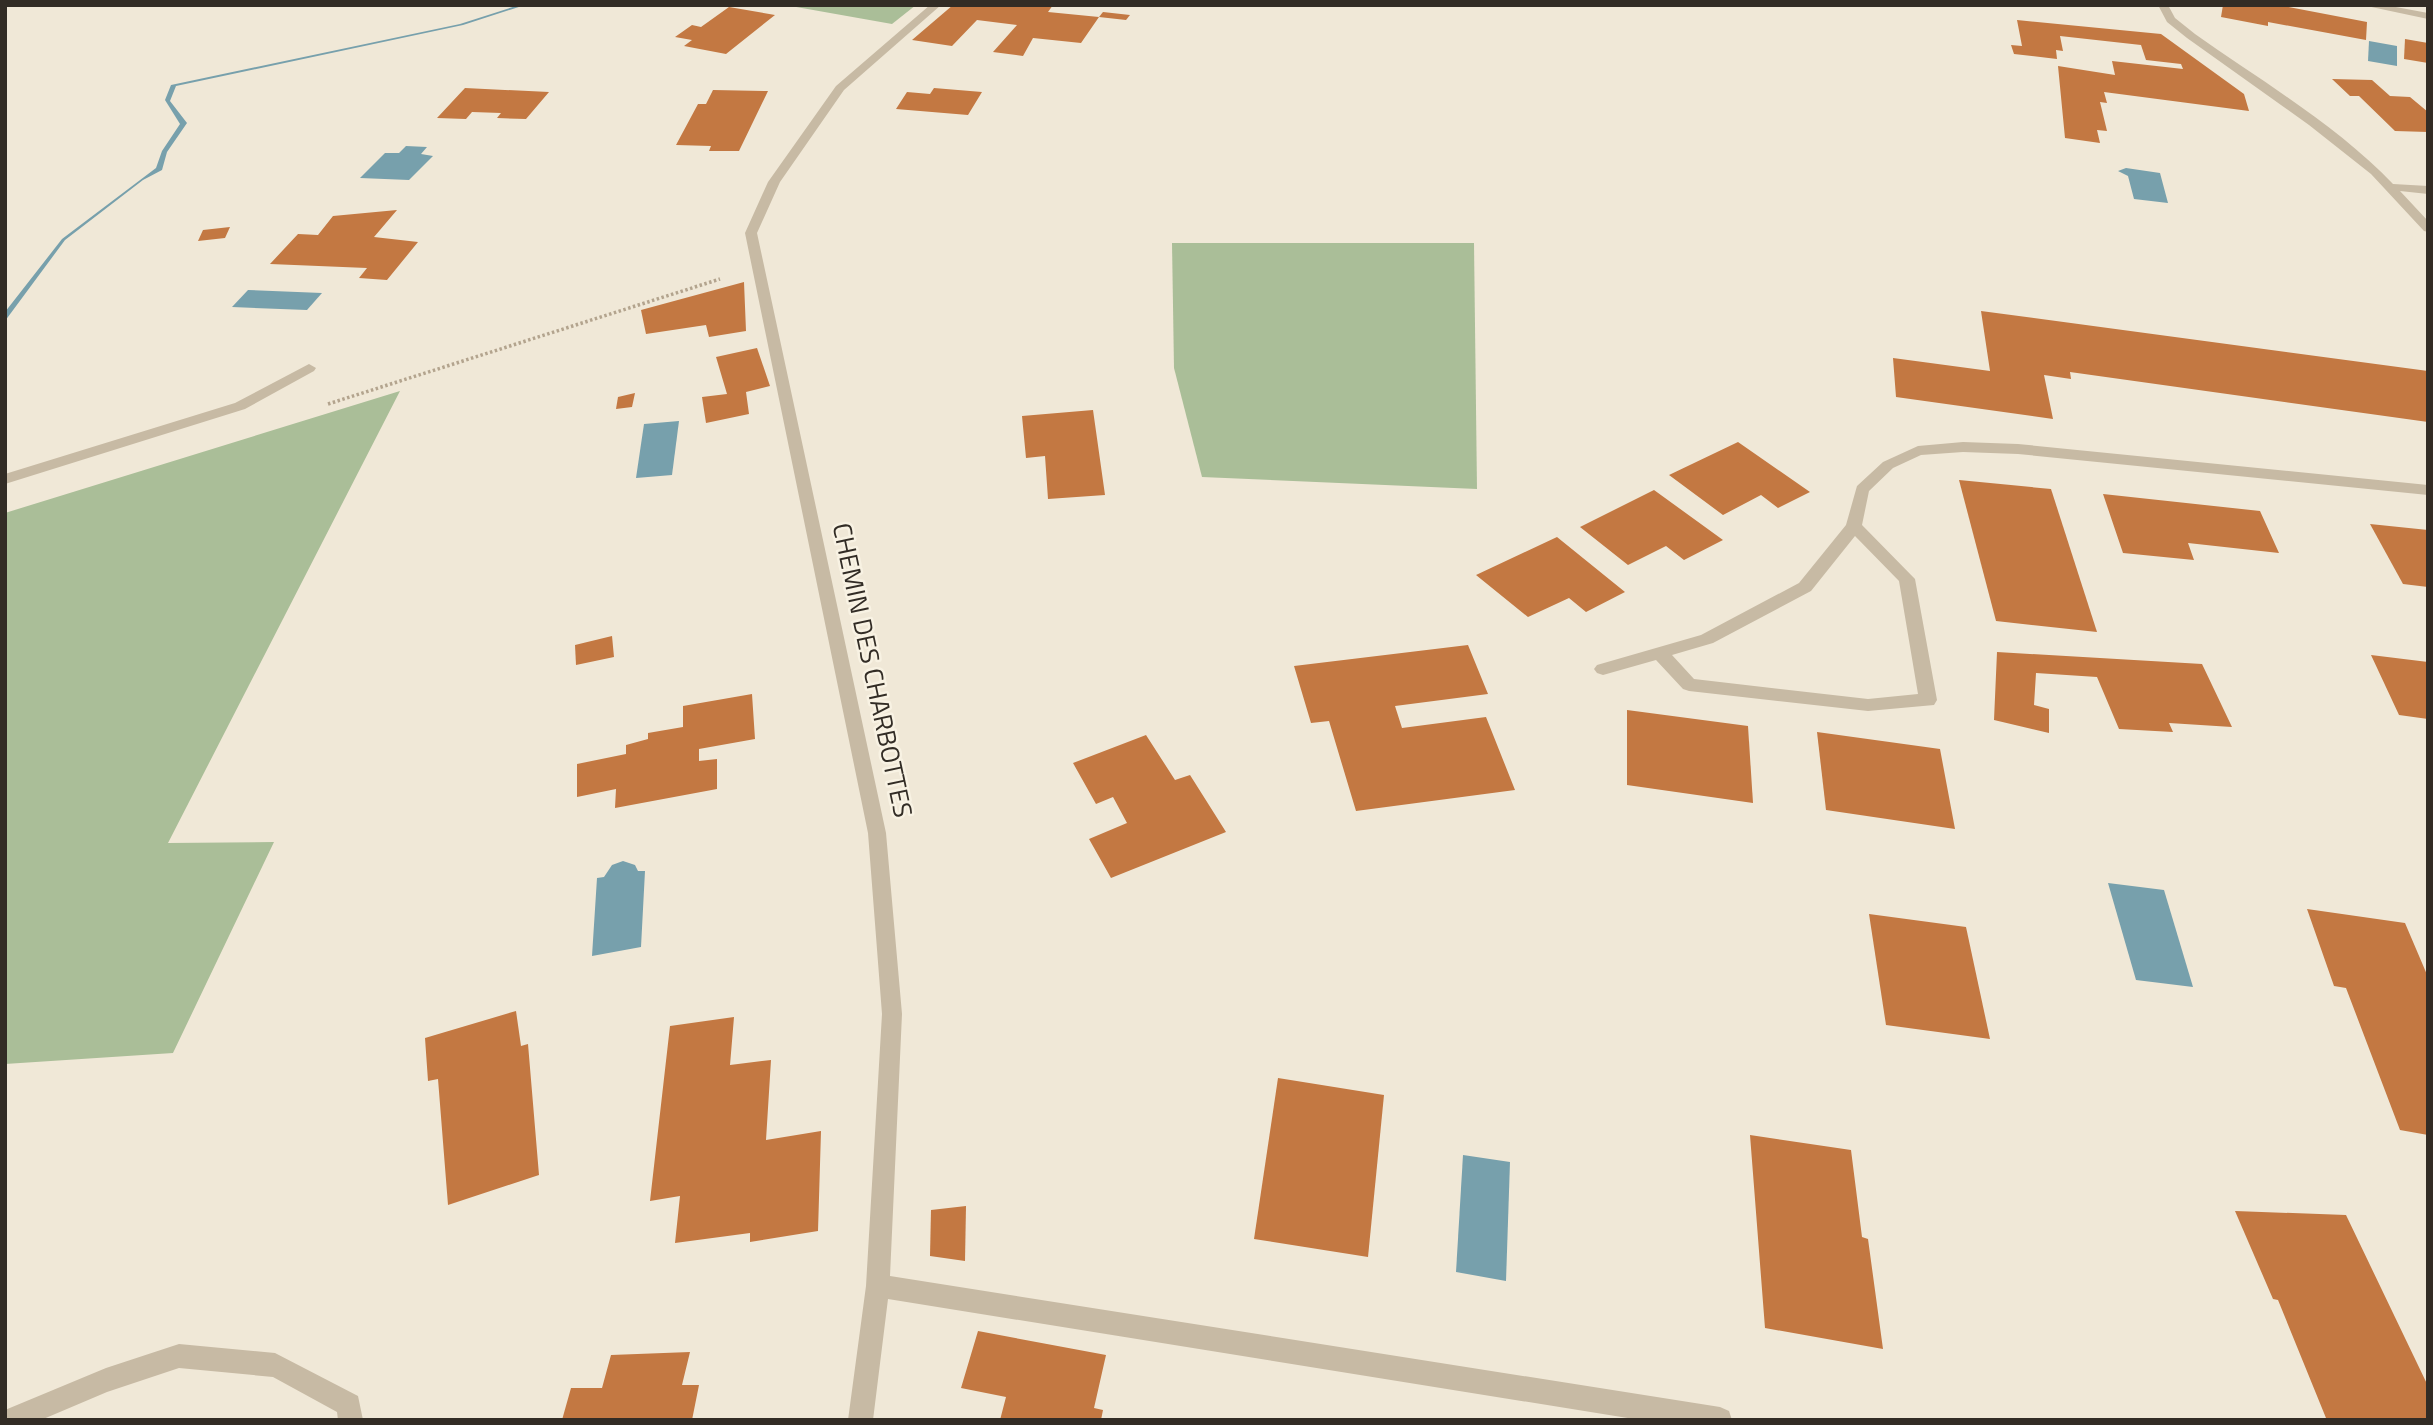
<svg xmlns="http://www.w3.org/2000/svg" width="2433" height="1425" font-family="'Titillium Web',sans-serif">
<style>
.green{fill:#aabe98}
.water{fill:#77a0ac}
.building{fill:#c37842}
.lines{fill:none;stroke-linecap:round;stroke-linejoin:round}
.path{stroke:#b3a48e;stroke-width:3.5;stroke-dasharray:2.5 2.5;stroke-linecap:butt}
.minor{fill:#c7baa4;fill-rule:evenodd}
.labels{text-anchor:middle;dominant-baseline:central;stroke-width:5;stroke-linejoin:round;paint-order:stroke}
.street-label{font-size:26px;fill:#322c25;stroke:#f8f2e3}
</style>
<rect width="100%" height="100%" fill="#f0e8d7"/>
<g class="green">
<polygon points="785,5 916,5 892,24"/>
<polygon points="1172,243 1474,243 1477,489 1202,477 1174,368"/>
<polygon points="400,391 168,843 274,842 173,1053 5,1064 5,513"/>
</g>
<g class="water">
<polygon points="519,5 525,5 463,25 176,86 170,101 187,123 167,152 162,170 143,180 65,240 5,321 5,312 62,239 156,168 162,151 180,124 165,100 171,85 460,24"/>
<polygon points="2369,41 2397,46 2397,66 2368,61"/>
<polygon points="406,146 427,147 421,154 433,156 409,180 360,178 385,153 399,153"/>
<polygon points="2126,168 2160,173 2168,203 2134,199 2128,176 2118,171"/>
<polygon points="248,290 322,293 307,310 232,307"/>
<polygon points="679,421 672,475 636,478 644,424"/>
<polygon points="623,861 635,865 638,871 645,871 641,947 592,956 597,878 604,877 612,865"/>
<polygon points="2108,883 2164,890 2193,987 2136,980"/>
<polygon points="1463,1155 1510,1162 1506,1281 1456,1272"/>
</g>
<g class="building">
<polygon points="953,5 1053,5 1048,12 1099,17 1081,43 1033,38 1023,56 993,52 1017,25 977,20 952,46 912,40"/>
<polygon points="2223,5 2278,5 2367,22 2366,40 2268,22 2268,26 2221,17"/>
<polygon points="729,7 775,15 726,54 684,46 692,40 675,37 692,25 701,27"/>
<polygon points="1103,12 1130,15 1126,20 1099,17"/>
<polygon points="2017,20 2161,34 2244,94 2249,111 2104,92 2107,103 2100,102 2107,131 2097,130 2100,143 2065,138 2058,66 2115,75 2112,61 2183,69 2181,64 2146,60 2141,45 2060,36 2063,51 2056,50 2057,59 2014,54 2011,45 2022,46"/>
<polygon points="2405,39 2428,43 2428,63 2404,59"/>
<polygon points="2332,79 2372,80 2390,96 2410,97 2428,112 2428,132 2395,131 2359,96 2350,96"/>
<polygon points="465,88 549,92 526,119 497,118 501,113 472,112 466,119 437,118"/>
<polygon points="934,88 982,92 968,115 896,109 907,92 930,94"/>
<polygon points="713,90 768,91 739,151 709,151 711,146 676,145 698,104 706,104"/>
<polygon points="397,210 374,237 418,242 387,280 359,278 367,268 270,264 298,234 318,235 333,216"/>
<polygon points="230,227 225,238 198,241 203,230"/>
<polygon points="744,282 746,331 709,337 706,325 646,334 641,310"/>
<polygon points="1981,311 2428,371 2428,422 2070,372 2071,379 2044,375 2053,419 1896,397 1893,358 1990,371"/>
<polygon points="757,348 770,386 746,392 749,414 706,423 702,397 727,394 716,357"/>
<polygon points="635,393 632,407 616,409 618,397"/>
<polygon points="1093,410 1105,495 1048,499 1045,456 1026,458 1022,416"/>
<polygon points="1738,442 1810,492 1778,508 1761,495 1723,515 1669,475"/>
<polygon points="1959,480 2051,489 2097,632 1996,621"/>
<polygon points="1654,490 1723,540 1684,560 1666,546 1628,565 1580,527"/>
<polygon points="2103,494 2260,511 2279,553 2188,543 2194,560 2123,553"/>
<polygon points="2370,524 2428,530 2428,587 2403,584"/>
<polygon points="1557,537 1625,592 1586,612 1569,598 1528,617 1476,575"/>
<polygon points="612,636 614,657 576,665 575,645"/>
<polygon points="1468,645 1488,694 1395,706 1402,728 1486,717 1515,790 1356,811 1329,721 1311,723 1294,666"/>
<polygon points="1997,652 2202,664 2232,727 2169,723 2173,732 2119,729 2097,677 2036,673 2034,705 2049,709 2049,733 1994,720"/>
<polygon points="2371,655 2428,662 2428,719 2399,715"/>
<polygon points="752,694 755,739 699,749 699,761 717,759 717,789 615,808 616,789 577,797 577,764 626,754 626,745 648,739 648,733 683,727 683,706"/>
<polygon points="1627,710 1748,726 1753,803 1627,785"/>
<polygon points="1817,732 1940,749 1955,829 1826,810"/>
<polygon points="1146,735 1175,780 1190,775 1226,832 1111,878 1089,839 1127,823 1113,797 1096,804 1073,763"/>
<polygon points="2307,909 2405,923 2428,977 2428,1135 2400,1130 2346,988 2334,986"/>
<polygon points="1869,914 1966,927 1990,1039 1886,1025"/>
<polygon points="516,1011 521,1046 528,1044 539,1175 448,1205 438,1079 428,1081 425,1038"/>
<polygon points="734,1017 730,1065 771,1060 766,1140 821,1131 818,1231 750,1242 750,1233 675,1243 680,1196 650,1201 670,1026"/>
<polygon points="1278,1078 1384,1095 1368,1257 1254,1239"/>
<polygon points="1750,1135 1851,1150 1862,1237 1868,1239 1883,1349 1765,1328"/>
<polygon points="966,1206 965,1261 930,1256 931,1210"/>
<polygon points="2235,1211 2346,1215 2428,1386 2428,1420 2326,1418 2278,1300 2273,1299"/>
<polygon points="978,1331 1106,1355 1094,1408 1103,1410 1101,1420 1000,1420 1006,1397 961,1388"/>
<polygon points="690,1352 682,1385 699,1385 692,1420 562,1420 571,1388 602,1388 611,1355"/>
</g>
<g class="lines">
<polyline class="path" points="328,404 720,279"/>
<g class="minor">
<polygon points="930,5 941,5 844,90 780,182 757,233 886,833 902,1014 890,1276 1720,1407 1729,1411 1732,1420 1640,1420 888,1299 873,1420 848,1420 866,1286 882,1014 868,833 745,233 768,182 836,86"/>
<path d="M2158,5H2168L2175,18L2195,34C2260,80 2338,126 2393,184L2428,186V194L2400,191L2428,221V232L2424,231L2371,174L2309,125L2187,38L2167,22Z"/>
<polygon points="2362,5 2385,5 2428,13 2428,19"/>
<polygon points="309,364 316,368 314,371 245,409 5,484 5,474 235,403"/>
<path d="M1963,442L2018,444L2428,485V495L2018,454L1963,452L1921,455L1893,468L1869,491L1862,525L1915,579L1937,700L1934,705L1868,711L1689,691L1683,689L1656,660L1603,675L1597,673L1594,669L1597,665L1701,635L1799,583L1846,525L1857,486L1883,462L1918,446ZM1855,536L1899,581L1918,694L1868,699L1694,679L1672,655L1713,643L1811,591Z"/>
<polygon points="179,1344 275,1353 358,1396 363,1420 338,1420 337,1412 273,1377 179,1368 107,1392 41,1420 5,1420 5,1410 106,1368"/>
</g>
</g>
<g class="labels">
<g class="street-label">
<text transform="translate(873 670) rotate(78)">CHEMIN DES CHARBOTTES</text>
</g>
</g>
<rect width="2433" height="1425" fill="none" stroke="#322c25" stroke-width="14"/>
</svg>
